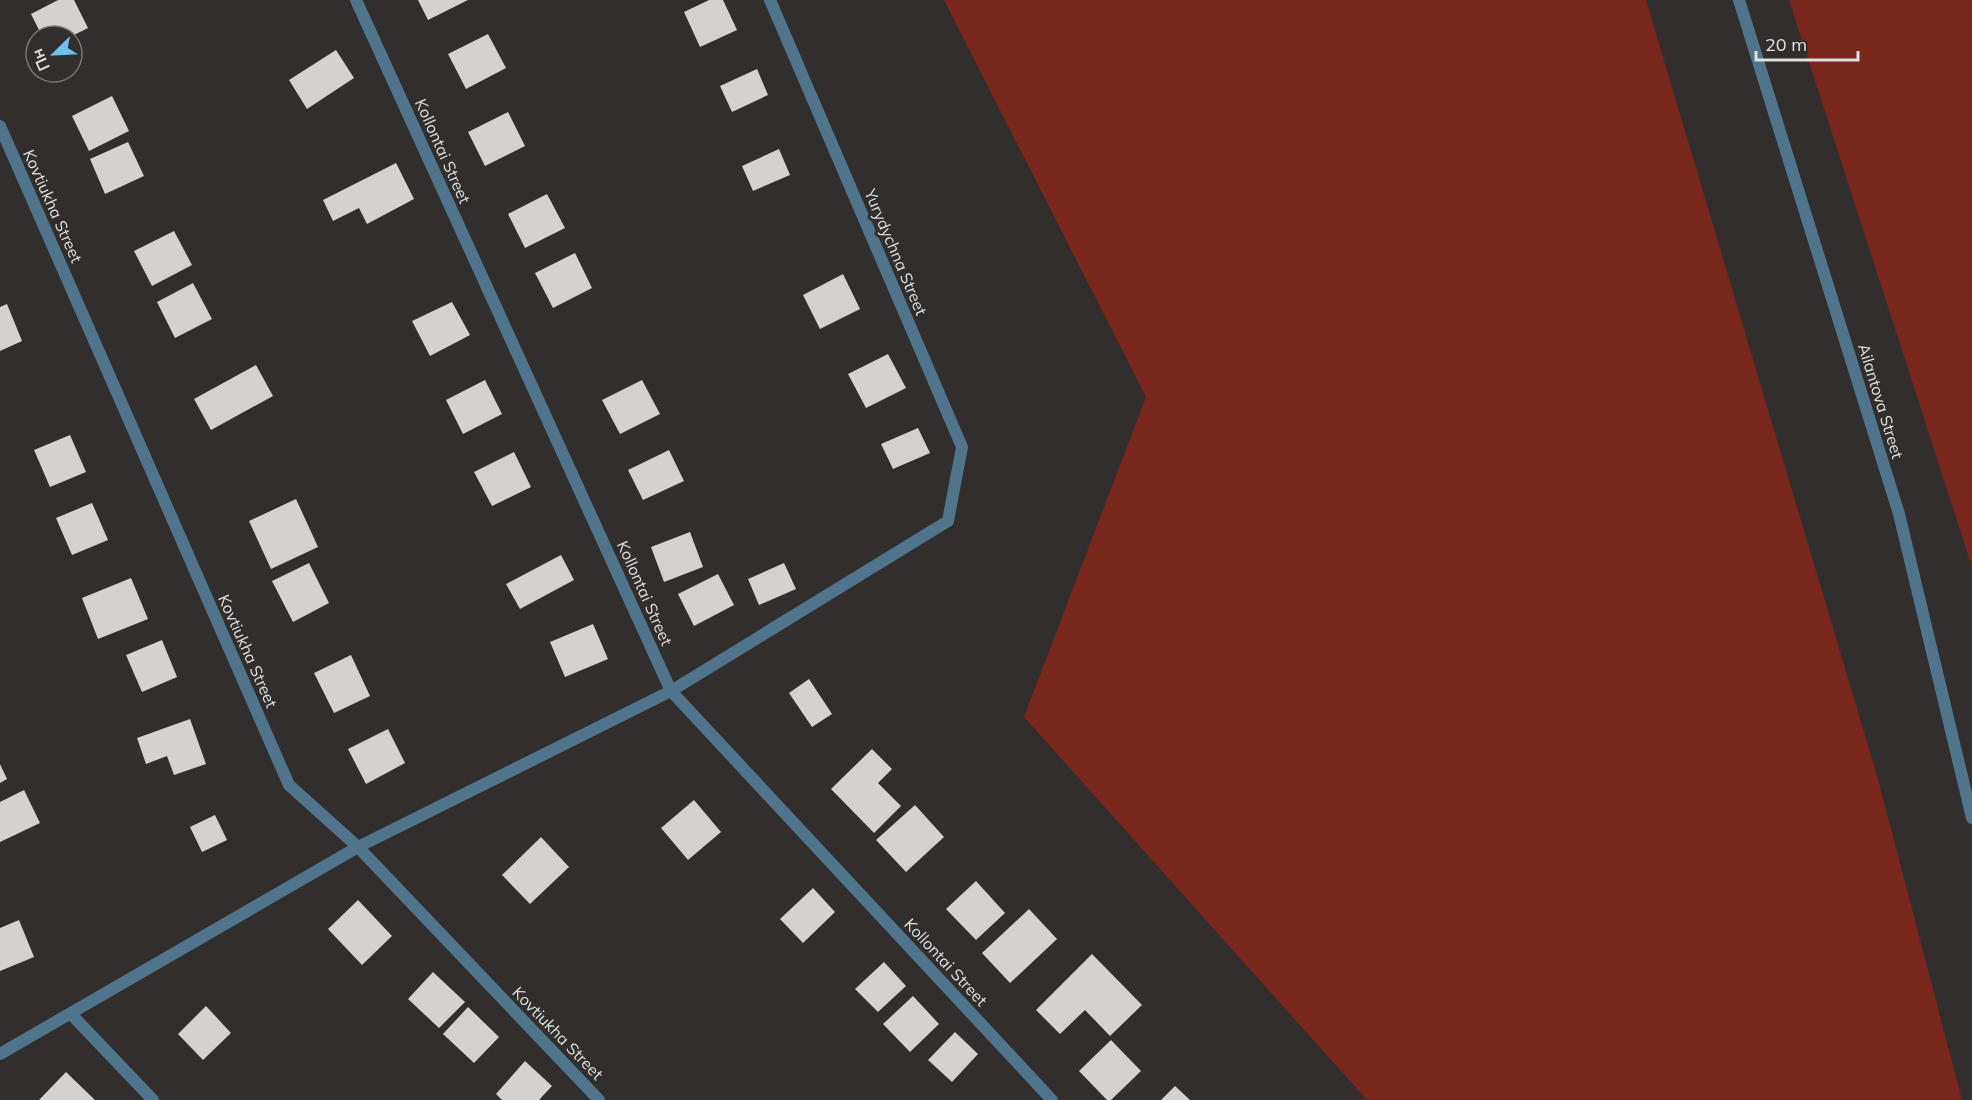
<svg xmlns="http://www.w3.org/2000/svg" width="1972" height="1100" font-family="Mulish,sans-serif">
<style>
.green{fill:#79271c}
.building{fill:#d5d1d0}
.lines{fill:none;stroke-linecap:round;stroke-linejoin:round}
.service{stroke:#50748b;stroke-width:12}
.minor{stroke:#50748b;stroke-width:12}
.tertiary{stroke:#50748b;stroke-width:12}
.labels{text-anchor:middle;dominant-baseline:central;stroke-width:6;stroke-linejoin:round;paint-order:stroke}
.street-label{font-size:16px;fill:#e2e0e0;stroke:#312e2d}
</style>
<rect width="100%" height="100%" fill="#312e2d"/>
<g class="green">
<polygon points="944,0 1646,0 1878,779 1962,1100 1367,1100 1024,717 1146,397"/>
<polygon points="1789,0 1972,0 1972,567"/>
</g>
<g class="building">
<polygon points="58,0 74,0 88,28 72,36 42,36 31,14"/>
<polygon points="418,0 468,0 428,20"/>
<polygon points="709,0 723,0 737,30 700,47 684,12"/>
<polygon points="488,34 506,68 466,89 448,54"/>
<polygon points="336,50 354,78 307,109 289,80"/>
<polygon points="757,69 768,95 732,112 720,86"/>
<polygon points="112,96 129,131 89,151 72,116"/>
<polygon points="508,112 525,146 485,166 468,132"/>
<polygon points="128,142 144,176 105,194 90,159"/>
<polygon points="779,149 790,175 753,191 742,166"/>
<polygon points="396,163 414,199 367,224 359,208 333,221 323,200"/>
<polygon points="547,194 565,228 525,248 508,214"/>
<polygon points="174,231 192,265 152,286 134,251"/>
<polygon points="575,253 592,288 553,308 535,273"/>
<polygon points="843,274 860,309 820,329 803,295"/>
<polygon points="193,283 212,319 175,338 157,302"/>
<polygon points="452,302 470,335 430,356 412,321"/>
<polygon points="7,304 22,341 0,351 0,307"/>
<polygon points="888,354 906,388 866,408 848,374"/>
<polygon points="256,365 273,396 211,430 194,399"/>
<polygon points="485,380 502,414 463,434 446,400"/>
<polygon points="642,380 660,414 620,434 602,400"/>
<polygon points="918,428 930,453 893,469 881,444"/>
<polygon points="70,435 86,472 50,487 34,450"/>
<polygon points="669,450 684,481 643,500 628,470"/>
<polygon points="514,452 531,487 492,506 474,472"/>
<polygon points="296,499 318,547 271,569 249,521"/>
<polygon points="92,503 108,540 72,555 56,518"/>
<polygon points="690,532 703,567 664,582 651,547"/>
<polygon points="561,555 574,580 520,609 506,584"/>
<polygon points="309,563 329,603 293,622 272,581"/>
<polygon points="784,563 796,589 759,605 748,579"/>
<polygon points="718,574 734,605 694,626 678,594"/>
<polygon points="131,578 148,619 98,639 82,598"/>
<polygon points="593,624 608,659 565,677 550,642"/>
<polygon points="162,640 177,677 142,692 126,655"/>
<polygon points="351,655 370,696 334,713 314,673"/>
<polygon points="809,679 832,714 812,727 789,693"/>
<polygon points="190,719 206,764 174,775 167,756 146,764 137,738"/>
<polygon points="388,729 405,763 366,784 348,749"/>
<polygon points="872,749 892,769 878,783 901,806 874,833 831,789"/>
<polygon points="0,764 7,779 0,783"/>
<polygon points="24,790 40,823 0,842 0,802"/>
<polygon points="694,800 721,832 688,860 661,828"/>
<polygon points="915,805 944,837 906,872 876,840"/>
<polygon points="215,815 227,840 202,852 190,827"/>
<polygon points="541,837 569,867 530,904 502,875"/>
<polygon points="976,881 1005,913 976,940 946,909"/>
<polygon points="813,888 835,912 803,943 780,919"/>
<polygon points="358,900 392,936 362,965 328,929"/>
<polygon points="1029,909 1057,939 1010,983 982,953"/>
<polygon points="19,920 34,957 0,971 0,928"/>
<polygon points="1092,954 1142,1005 1110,1036 1085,1010 1060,1034 1036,1010"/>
<polygon points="884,962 906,986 878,1012 855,989"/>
<polygon points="433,972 465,1002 439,1028 408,999"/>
<polygon points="913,996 939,1024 910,1052 883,1024"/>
<polygon points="206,1006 231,1033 203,1060 178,1034"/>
<polygon points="468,1007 499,1037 474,1063 443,1034"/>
<polygon points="955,1032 978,1054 952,1082 928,1060"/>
<polygon points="1111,1040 1141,1071 1111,1100 1107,1100 1079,1071"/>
<polygon points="525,1061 552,1086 539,1100 502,1100 496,1094"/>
<polygon points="66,1072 95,1100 39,1100"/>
<polygon points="1175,1086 1190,1100 1161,1100"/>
</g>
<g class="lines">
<polyline class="service" points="0,1054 358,847 671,691 948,521"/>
<g class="minor">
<polyline points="356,0 671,691 1052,1100"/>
<polyline points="770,0 962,447 948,521"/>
<polyline points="0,126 289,785 358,847 599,1100"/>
<polyline points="71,1014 153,1100"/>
</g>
<polyline class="tertiary" points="1739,0 1899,514 1972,818"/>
</g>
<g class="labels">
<g class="street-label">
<text transform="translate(443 151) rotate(66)">Kollontai Street</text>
<text transform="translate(53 206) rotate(66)">Kovtiukha Street</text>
<text transform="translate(896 252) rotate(67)">Yurydychna Street</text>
<text transform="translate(1881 401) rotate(73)">Ailantova Street</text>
<text transform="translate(645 593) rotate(66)">Kollontai Street</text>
<text transform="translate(248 651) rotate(66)">Kovtiukha Street</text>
<text transform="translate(946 962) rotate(47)">Kollontai Street</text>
<text transform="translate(558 1033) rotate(46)">Kovtiukha Street</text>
</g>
</g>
<g transform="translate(54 54) rotate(246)"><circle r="28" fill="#312e2d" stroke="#787575" stroke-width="1.5"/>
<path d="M0-4.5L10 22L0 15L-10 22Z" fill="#6ec2f3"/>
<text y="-9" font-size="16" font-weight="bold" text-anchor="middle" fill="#e2e0e0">Пн</text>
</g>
<path d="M1756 51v9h102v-9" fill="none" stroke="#e2e0e0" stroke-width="3"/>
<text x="1765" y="51" font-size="18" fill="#e2e0e0" stroke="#312e2d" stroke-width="4.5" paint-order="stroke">20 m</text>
</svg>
